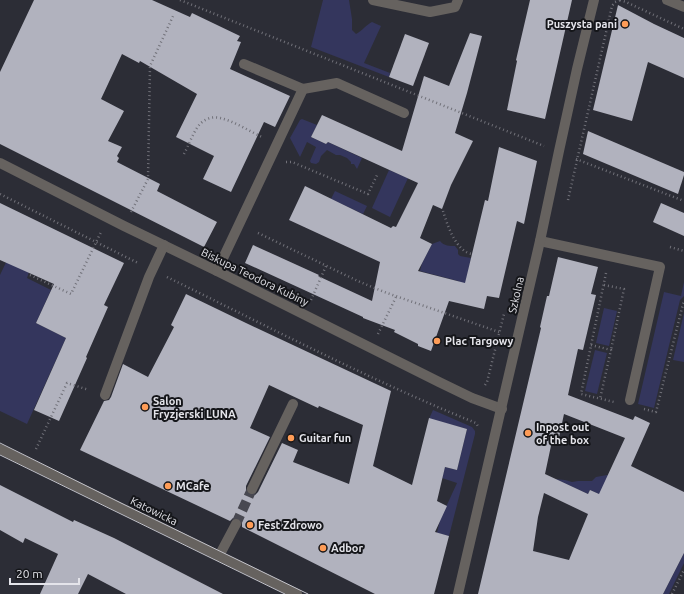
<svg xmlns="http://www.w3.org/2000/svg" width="684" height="594" font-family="Ubuntu,sans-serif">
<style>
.green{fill:#34365d}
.building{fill:#b1b2be;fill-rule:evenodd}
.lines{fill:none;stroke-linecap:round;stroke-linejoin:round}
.minor-tunnel{stroke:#484851;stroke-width:10;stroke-dasharray:10 5;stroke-linecap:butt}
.path{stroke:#717179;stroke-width:2.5;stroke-dasharray:1 3;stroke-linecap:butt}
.minor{stroke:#66625f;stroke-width:10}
.tram{stroke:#c3c3ca;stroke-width:1}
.poi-dot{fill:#fe9c57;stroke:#15161a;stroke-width:1.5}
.labels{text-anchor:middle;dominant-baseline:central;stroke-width:4;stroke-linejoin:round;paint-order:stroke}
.poi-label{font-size:11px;font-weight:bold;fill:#e4e4ea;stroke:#15161a;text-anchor:start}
.street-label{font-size:11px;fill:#e4e4ea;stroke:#15161a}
</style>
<rect width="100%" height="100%" fill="#2c2d36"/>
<g class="green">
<path d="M323,0H349L352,19V30L356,34C362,31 366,25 372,22L381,26L364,63L390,73L389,77L311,47Z"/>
<polygon points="302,119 317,125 311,137 326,144 328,142 362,158 357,169 354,164 351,164 351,162 347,158 340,155 336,155 327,150 321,156 319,162 316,164 311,163 310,161 316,147 307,142 300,157 290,138 300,120"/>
<polygon points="389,170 408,178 390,217 372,208"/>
<polygon points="335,191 367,206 363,214 331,199"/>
<path d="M440,241C444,246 450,246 455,246L458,250V254L460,256L471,258L465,286L458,281L420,271L422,263L432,244Z"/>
<polygon points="11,252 29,272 27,278 51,290 36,323 66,338 27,424 0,411 0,275"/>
<polygon points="684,282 684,296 680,300 654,408 638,404 664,292 681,296"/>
<polygon points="604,308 617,311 609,346 596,343"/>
<polygon points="684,313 684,362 673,360"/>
<polygon points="595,350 607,353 597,394 585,391"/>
<polygon points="433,410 472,427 475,431 475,434 449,536 437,533 440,520 457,483 442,478 445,467 457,470 467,429 429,419"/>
<polygon points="607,475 614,479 605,497 590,490 588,494 555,479 565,480 572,482 578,481 592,481 596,477"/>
<polygon points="684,553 684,563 669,594 663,594"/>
</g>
<g class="building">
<polygon points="34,0 152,0 190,17 192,13 240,36 237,41 241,42 230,69 290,96 275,127 264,122 231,192 203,179 214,156 176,137 197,94 140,61 139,63 122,54 101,99 124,111 108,141 122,147 117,156 119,158 117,162 160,184 157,191 217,222 204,247 0,144 0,72"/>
<polygon points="530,0 572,0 545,119 507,110 517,61 516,60"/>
<polygon points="618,5 654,24 684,38 684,78 648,62 632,121 593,110"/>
<polygon points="470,33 482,36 467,93 455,133 473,141 451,185 442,209 433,205 420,238 432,244 418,271 465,283 485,200 488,201 499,147 537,161 524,224 517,221 499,298 487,296 484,309 449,301 431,351 418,346 418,344 394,332 395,330 363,318 363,317 245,263 253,245 319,275 318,276 372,301 380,262 289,220 305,186 391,228 393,226 396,227 418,183 328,142 326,144 311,137 322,115 402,151 424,76 449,86"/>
<polygon points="405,34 429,43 413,86 389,77"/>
<polygon points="588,131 684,172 684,175 678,194 583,154"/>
<polygon points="0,203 124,263 104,305 108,307 86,357 87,358 59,421 34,410 66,338 36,323 54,284 0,260"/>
<polygon points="661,203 684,213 684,236 653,222"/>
<path d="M558,257L598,267L591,294L596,295L583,350L578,349L568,395L633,420L635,416L650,423L631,466L684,492V553L663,594H478L541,328L540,327L547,296H549ZM564,414L625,438L599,494L590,490L588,494L545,474L552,441L558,442ZM544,493L588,514L569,560L533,551L538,517Z"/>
<path d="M186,294L246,323L391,391L373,466L412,485L429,418L467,429L457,470L445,467L437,501L447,506L435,532L449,536L434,594H375L242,527V521L239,518H233L230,521L80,450L104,401L109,400L111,397L123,364L148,377L174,327L171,325ZM269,385L318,408L319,406L363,425L349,484L293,462L298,450L282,443L258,492L255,495H252L247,493L246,490V486L270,437L250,428Z"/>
<polygon points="0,485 73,522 74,520 114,538 223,594 126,594 88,574 78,594 40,594 58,554 25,538 23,543 0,530"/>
</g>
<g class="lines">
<polyline class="minor-tunnel" points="236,524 252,489"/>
<g class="path">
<polyline points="180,0 544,146"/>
<polyline points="620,0 626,2 684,29"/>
<path d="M184,154C189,145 193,132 200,124C205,119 212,116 220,118C234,121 249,131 262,137"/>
<polyline points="576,159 684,201"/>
<polyline points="286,162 292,162 368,194 378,173"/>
<polyline points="0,194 138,263"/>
<polyline points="568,200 612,6 615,2 620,0"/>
<path d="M443,211C447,224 456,252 472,254"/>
<polyline points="131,212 148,179 150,66 174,14"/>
<polyline points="258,233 360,282 387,293 499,332"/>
<polyline points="670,247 684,251"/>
<polyline points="606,273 581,394 614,402"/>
<polyline points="30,275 71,294 101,232"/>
<path d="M167,277C269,327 370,380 476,423L479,428"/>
<polyline points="604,285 624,289 611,350"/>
<polyline points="311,300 326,266"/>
<polyline points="378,334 396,297"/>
<polyline points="591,345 611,350 600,399"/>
<polyline points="485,385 487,382 504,314"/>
<polyline points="644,409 656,412 683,304 684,302"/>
<polyline points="36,449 67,383 89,390"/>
<polyline points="672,594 684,570"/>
</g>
<g class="minor">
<polyline points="373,0 430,12 455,7 458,0"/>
<polyline points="667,0 684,7"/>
<polyline points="244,64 303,89 337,83 404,113"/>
<polyline points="0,163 124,226 217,271 439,382 472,398 502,409"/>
<polyline points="540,241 660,267 630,400"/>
<polyline points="217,271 303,89"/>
<polyline points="105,395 149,277 164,245"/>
<polyline points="0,449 297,594"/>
<polyline points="252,489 293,404"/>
<polyline points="219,556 236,524"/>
<polyline points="458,594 540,241 559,151 577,69 594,0"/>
</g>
<g class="tram">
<polyline points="0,443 121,503 308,594"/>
<polyline points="0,455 285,594"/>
</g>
</g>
<g class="poi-dot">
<circle cx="625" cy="24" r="4"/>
<circle cx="437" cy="341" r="4"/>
<circle cx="145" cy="407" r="4"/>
<circle cx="528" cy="433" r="4"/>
<circle cx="291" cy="438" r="4"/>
<circle cx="168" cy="486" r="4"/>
<circle cx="250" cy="525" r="4"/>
<circle cx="323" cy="548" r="4"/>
</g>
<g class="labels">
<g class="poi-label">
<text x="617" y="24" text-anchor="end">Puszysta pani</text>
<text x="445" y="341">Plac Targowy</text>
<text x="153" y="401">Salon<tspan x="153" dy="13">Fryzjerski LUNA</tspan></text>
<text x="536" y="427">Inpost out<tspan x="536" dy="13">of the box</tspan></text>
<text x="299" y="438">Guitar fun</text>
<text x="176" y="486">MCafe</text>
<text x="258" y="525">Fest Zdrowo</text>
<text x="331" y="548">Adbor</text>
</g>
<g class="street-label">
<text transform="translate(255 277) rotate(26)">Biskupa Teodora Kubiny</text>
<text transform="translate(516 295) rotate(-77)">Szkolna</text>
<text transform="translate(154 511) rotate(26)">Katowicka</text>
</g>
</g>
<path d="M10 578v6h69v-6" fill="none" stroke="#e4e4ea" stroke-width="2"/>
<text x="16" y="578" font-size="12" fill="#e4e4ea" stroke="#15161a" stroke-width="3" paint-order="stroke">20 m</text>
</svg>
